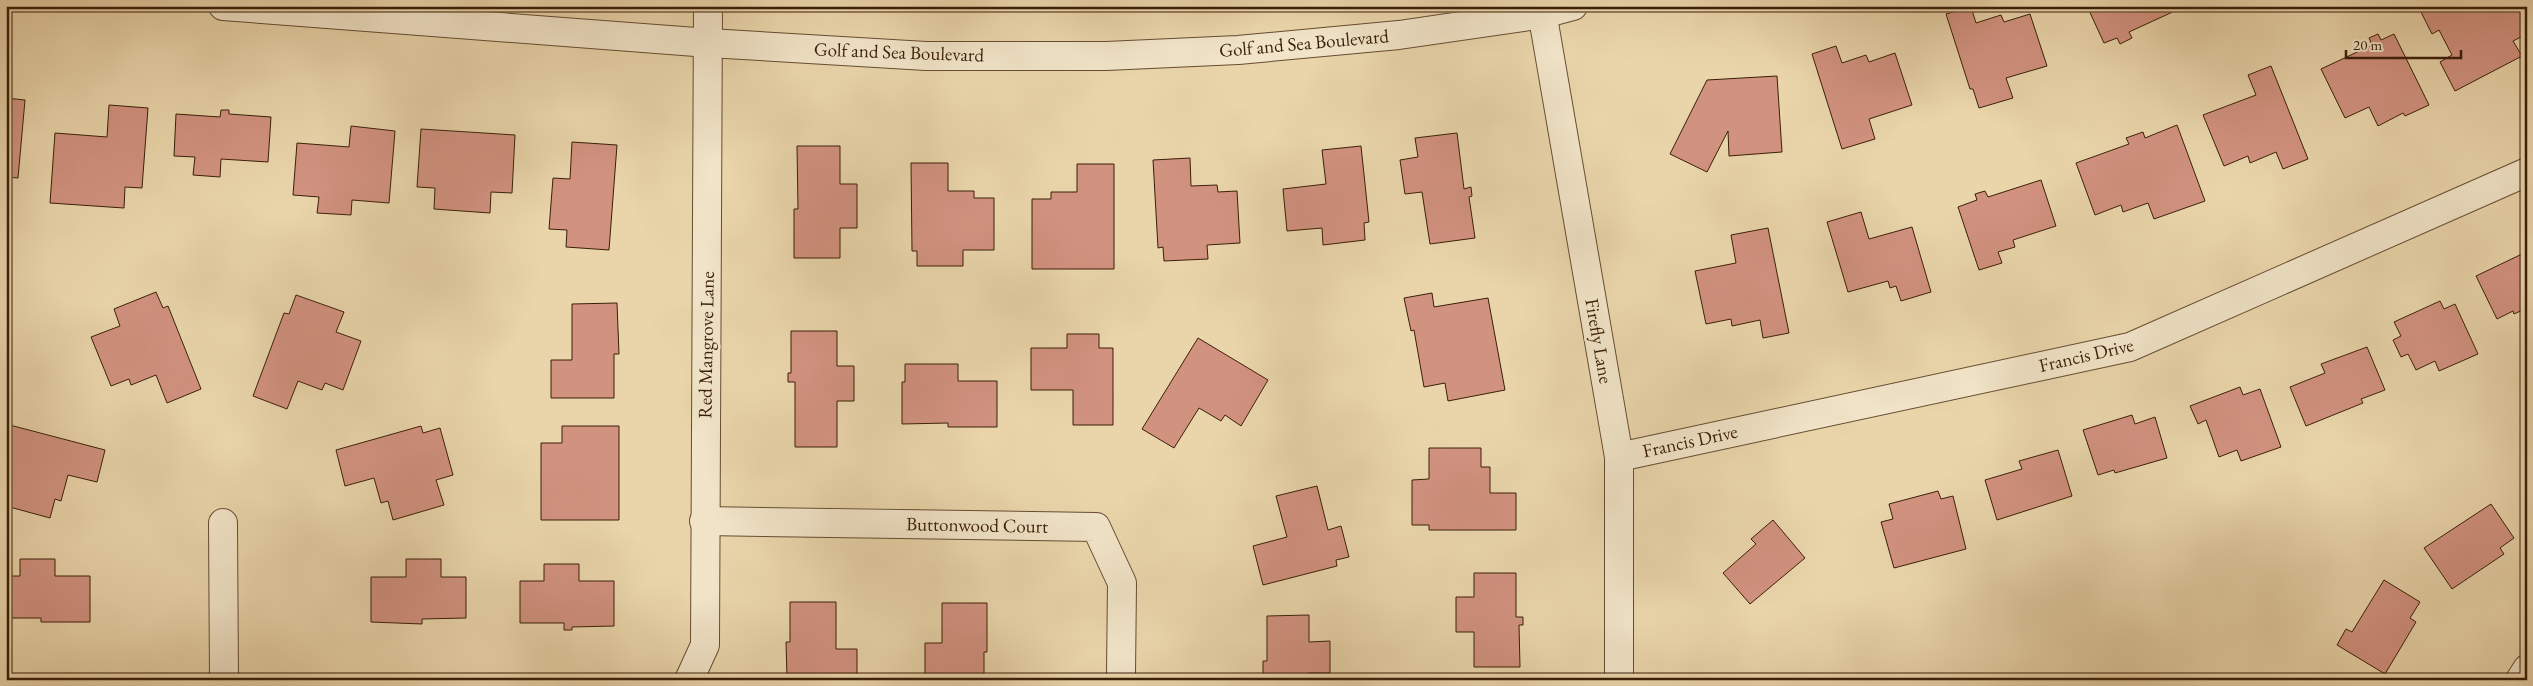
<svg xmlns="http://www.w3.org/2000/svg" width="2533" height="686" font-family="'EB Garamond',serif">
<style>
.building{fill:#d29280;stroke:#3a1f08}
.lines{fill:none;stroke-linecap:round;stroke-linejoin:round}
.minor-casing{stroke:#664c31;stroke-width:30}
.minor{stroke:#f1e4c8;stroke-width:28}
.labels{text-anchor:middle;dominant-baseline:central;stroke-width:5;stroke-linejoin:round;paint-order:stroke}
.street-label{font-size:19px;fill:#3a1f08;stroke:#f1e4c8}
</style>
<rect width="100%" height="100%" fill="#ead5ab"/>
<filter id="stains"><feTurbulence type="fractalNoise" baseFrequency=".004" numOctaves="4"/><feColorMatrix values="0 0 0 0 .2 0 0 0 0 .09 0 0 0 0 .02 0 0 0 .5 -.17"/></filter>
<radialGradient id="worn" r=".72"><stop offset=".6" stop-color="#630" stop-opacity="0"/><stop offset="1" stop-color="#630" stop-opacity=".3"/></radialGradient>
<g class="building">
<polygon points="2087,6 2176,6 2177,10 2129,32 2132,38 2120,44 2117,38 2104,43"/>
<polygon points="2428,6 2525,6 2527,34 2513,41 2522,56 2455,91 2440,62 2452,55 2439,30 2432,34 2420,10"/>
<polygon points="1971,7 1976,23 2001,15 2004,22 2030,14 2047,66 2006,78 2013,98 1979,108 1973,89 1970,89 1946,14"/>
<polygon points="2378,34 2381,40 2394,34 2429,105 2405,116 2403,113 2378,126 2369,107 2345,118 2321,69 2372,45 2369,38"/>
<polygon points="1836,46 1842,63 1866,55 1869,62 1895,53 1912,105 1869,119 1875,139 1842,149 1812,54"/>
<polygon points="2271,66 2308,159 2283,169 2276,152 2250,163 2248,156 2224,166 2203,115 2256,95 2248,75"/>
<polygon points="1777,76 1782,152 1729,156 1728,131 1707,172 1670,154 1707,80"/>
<polygon points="6,98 25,100 18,178 6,177"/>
<polygon points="109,105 148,108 142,188 125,187 124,208 50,203 55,133 107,137"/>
<polygon points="221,110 229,110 229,114 271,117 268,162 221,159 220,177 193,175 195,157 174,156 176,114 220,117"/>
<polygon points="2177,125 2205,201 2154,219 2148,203 2123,212 2121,205 2095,215 2076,163 2129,144 2126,138 2143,132 2145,138"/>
<polygon points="351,126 395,131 389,203 352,200 351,215 317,213 319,197 293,195 297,143 349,147"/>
<polygon points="421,129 515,135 512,193 491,192 490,213 434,209 435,188 417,187"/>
<polygon points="1457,133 1464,189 1471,187 1472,196 1469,197 1475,238 1430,244 1422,192 1405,194 1400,160 1418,157 1415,138"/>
<polygon points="572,142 617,145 609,250 566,247 567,230 549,229 553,178 570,179"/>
<polygon points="797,146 840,146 840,184 857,184 857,228 840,228 840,258 794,258 794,209 798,209"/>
<polygon points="1361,146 1369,222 1364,223 1365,240 1323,245 1322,228 1287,231 1283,189 1326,184 1322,150"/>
<polygon points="1190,158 1191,186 1217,185 1218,192 1237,191 1240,243 1207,245 1208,259 1164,261 1163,247 1158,248 1153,160"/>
<polygon points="911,163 948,163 948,191 974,191 974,198 994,198 994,250 963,250 963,266 917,266 917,251 912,251"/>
<polygon points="1077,164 1114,164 1114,269 1032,269 1032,199 1051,199 1051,192 1077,192"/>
<polygon points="2041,180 2056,226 2013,240 2015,247 1998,252 2002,263 1979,270 1958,207 1977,200 1975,194 1985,191 1988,197"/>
<polygon points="1861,212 1869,239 1912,227 1931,292 1901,301 1896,286 1890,288 1888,281 1848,292 1827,222"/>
<polygon points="1768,228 1789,333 1763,338 1760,320 1732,326 1731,319 1706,324 1695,271 1736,263 1731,235"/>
<polygon points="2522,254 2527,262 2527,308 2514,314 2513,311 2497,319 2476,276"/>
<polygon points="156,292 163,308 168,306 201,389 167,403 156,375 131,385 129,379 111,386 91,337 120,326 114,309"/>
<polygon points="1432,293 1434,307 1488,298 1505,390 1448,401 1445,383 1424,387 1414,330 1411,331 1404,298"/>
<polygon points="296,295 344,312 336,332 361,341 343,390 325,383 322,390 298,381 287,409 253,396 284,313 289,314"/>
<polygon points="2440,301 2444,309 2455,304 2478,354 2439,371 2435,361 2416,370 2408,354 2401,357 2393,340 2401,336 2394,322"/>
<polygon points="617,303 619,354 614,354 614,398 551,398 551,360 572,360 572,304"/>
<polygon points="791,331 837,331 837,366 854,366 854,401 837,401 837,447 795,447 795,382 788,382 788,373 791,373"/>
<polygon points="1067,334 1099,334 1099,348 1113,348 1113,425 1073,425 1073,390 1031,390 1031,348 1067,348"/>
<polygon points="1198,338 1268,380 1241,426 1225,415 1221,421 1199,408 1174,448 1142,429"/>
<polygon points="2367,347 2385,390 2361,399 2363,403 2306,426 2290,387 2325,373 2321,364"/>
<polygon points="905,364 958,364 958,381 997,381 997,427 948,427 948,423 902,424 902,382 905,382"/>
<polygon points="2240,387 2243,395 2260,389 2281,447 2241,461 2237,450 2219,457 2206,420 2198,424 2190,406"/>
<polygon points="2132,415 2135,424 2155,417 2167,458 2115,473 2114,470 2098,475 2083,430"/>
<polygon points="6,424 105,450 97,482 68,475 61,501 55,499 50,518 6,506"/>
<polygon points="421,426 423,433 440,428 453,475 436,480 444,505 393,520 388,501 381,503 374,478 345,486 336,450"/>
<polygon points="562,426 619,426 619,520 541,520 541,443 562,443"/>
<polygon points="1429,448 1481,448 1481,467 1490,467 1490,493 1516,493 1516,530 1429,530 1429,525 1412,525 1412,480 1429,479"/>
<polygon points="2058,450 2072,496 1997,520 1985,480 2022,469 2019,461"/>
<polygon points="1317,486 1328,530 1341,526 1349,557 1336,560 1337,566 1263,585 1253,546 1287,537 1276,496"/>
<polygon points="1938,491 1941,499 1953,496 1966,549 1894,568 1881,522 1893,519 1889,504"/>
<polygon points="2491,504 2514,538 2500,548 2504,554 2452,589 2424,548"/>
<polygon points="1773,520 1805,558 1750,604 1723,573 1756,544 1751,539"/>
<polygon points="20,559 55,559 55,576 90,576 90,622 41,622 41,618 6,618 6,576 20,576"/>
<polygon points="406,559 441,559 441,577 466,577 466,618 422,619 422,624 371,622 371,577 406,577"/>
<polygon points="544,564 579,564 579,581 614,581 614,626 572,627 572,630 564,630 564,623 520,623 520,581 544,581"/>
<polygon points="1474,573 1516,573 1516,617 1523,617 1523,625 1519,625 1520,667 1474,667 1474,632 1456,632 1456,597 1474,597"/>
<polygon points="2384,580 2420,602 2410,618 2416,622 2385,674 2337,645 2346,629 2352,632"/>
<polygon points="790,602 836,602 836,649 857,649 857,680 790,680 790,677 787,677 786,642 790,642"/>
<polygon points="942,603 987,603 987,652 984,652 984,680 925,680 925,643 942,643"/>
<polygon points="1309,615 1309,642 1330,641 1330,673 1309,673 1309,680 1263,680 1263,661 1267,661 1267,616"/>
</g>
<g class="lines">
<g class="minor-casing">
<g id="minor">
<polyline points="223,6 709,43 926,56 1106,56 1238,50 1399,35 1543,14 1573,6"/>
<polyline points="1541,6 1619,457 1619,680"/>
<polyline points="1619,457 2130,347 2527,172"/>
<polyline points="704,521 1096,527 1122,583 1121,674"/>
<polyline points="223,523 224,680"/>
<polyline points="689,680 705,645 708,6"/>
<polyline points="2520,680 2527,669"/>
</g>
</g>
<use href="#minor" class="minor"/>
</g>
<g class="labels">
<g class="street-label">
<text transform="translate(1304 43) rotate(-5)">Golf and Sea Boulevard</text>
<text transform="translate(899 52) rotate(2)">Golf and Sea Boulevard</text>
<text transform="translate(1599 341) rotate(80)">Firefly Lane</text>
<text transform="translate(706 345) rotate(-89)">Red Mangrove Lane</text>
<text transform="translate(2086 355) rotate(-13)">Francis Drive</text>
<text transform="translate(1690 441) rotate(-12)">Francis Drive</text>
<text transform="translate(977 525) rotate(1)">Buttonwood Court</text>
</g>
</g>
<rect width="2533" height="686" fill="none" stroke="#ead5ab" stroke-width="25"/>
<rect x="8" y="8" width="2518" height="671" fill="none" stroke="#3a1f08" stroke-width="2.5"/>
<rect x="12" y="12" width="2508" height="661" fill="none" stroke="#3a1f08"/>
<path d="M2346 50v8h115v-8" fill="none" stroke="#3a1f08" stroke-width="2.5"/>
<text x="2353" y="50" font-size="15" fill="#3a1f08" stroke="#f1e4c8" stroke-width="4" paint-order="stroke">20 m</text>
<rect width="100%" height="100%" filter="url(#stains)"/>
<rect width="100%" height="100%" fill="url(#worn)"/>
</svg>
